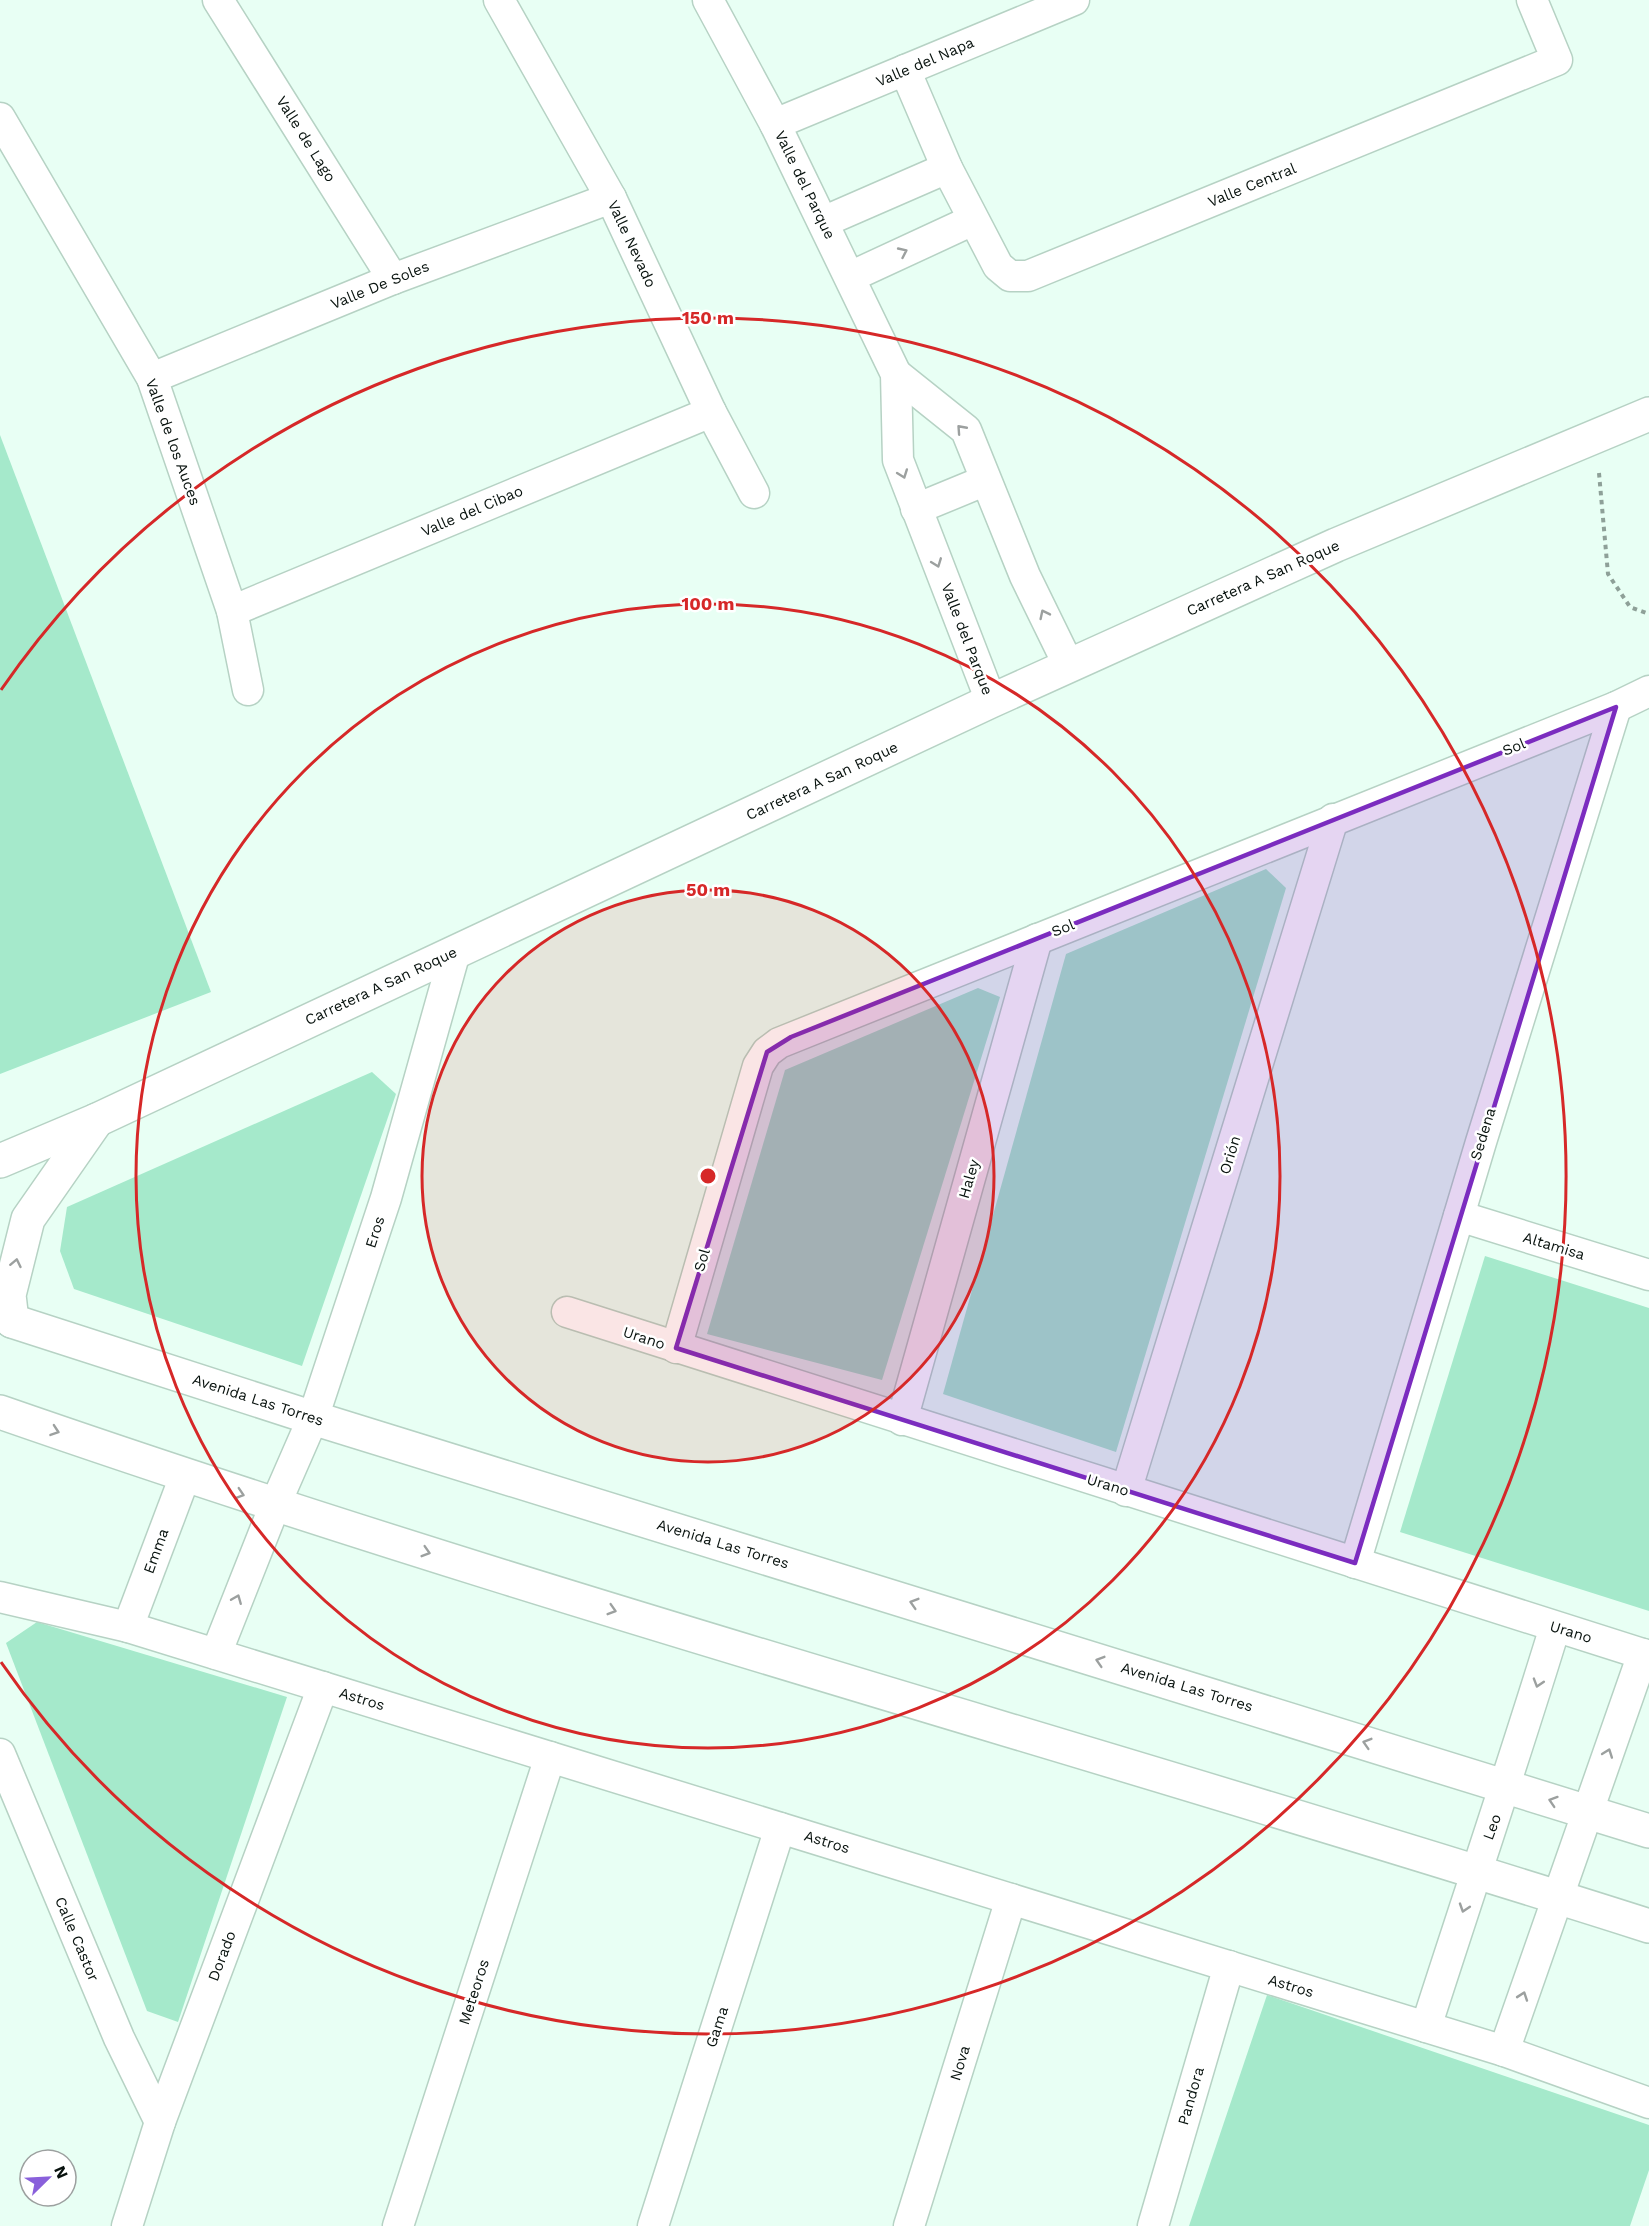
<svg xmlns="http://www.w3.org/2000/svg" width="1649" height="2226" font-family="'Work Sans',sans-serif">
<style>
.green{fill:#a5e9cb}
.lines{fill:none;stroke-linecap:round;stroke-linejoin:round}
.street-casing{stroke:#b6d2c4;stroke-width:33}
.secondary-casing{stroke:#b6d2c4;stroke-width:36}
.path{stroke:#8ea098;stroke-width:4;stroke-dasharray:4.5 4.5;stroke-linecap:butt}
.street{stroke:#fff;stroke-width:30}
.secondary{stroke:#fff;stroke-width:33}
.oneway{stroke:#9ca09f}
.marked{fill:#7b2cbf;fill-opacity:0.2;stroke:#7b2cbf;stroke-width:4.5;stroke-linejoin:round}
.ring{fill:none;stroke:#d62828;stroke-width:3}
.labels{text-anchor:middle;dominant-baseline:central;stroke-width:5;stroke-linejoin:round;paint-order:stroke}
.street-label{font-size:15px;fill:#08120e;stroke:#fff}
.centre{fill:#d62828;stroke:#fff;stroke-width:3}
.ring-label{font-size:18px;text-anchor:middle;font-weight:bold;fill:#d62828;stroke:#fff;stroke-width:5;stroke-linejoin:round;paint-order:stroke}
</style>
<rect width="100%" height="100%" fill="#e8fff4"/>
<g class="green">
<polygon points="0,435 211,992 0,1074"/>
<polygon points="1266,869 1286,888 1116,1452 943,1394 1066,954"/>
<polygon points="978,988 1000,997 882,1380 707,1334 785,1070"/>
<polygon points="372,1072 396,1094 302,1366 74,1289 60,1251 67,1207"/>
<polygon points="1485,1256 1649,1308 1649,1611 1400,1532"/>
<polygon points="37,1622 287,1697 178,2022 147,2011 6,1643"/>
<polygon points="1267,1995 1649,2125 1649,2170 1630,2226 1189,2226"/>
</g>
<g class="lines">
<g class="street-casing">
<g id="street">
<polyline points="218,0 393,279"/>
<polyline points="499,0 611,198 711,412 754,493"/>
<polyline points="708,0 775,124 896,374 898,460 991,701"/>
<polyline points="905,70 947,168 998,266 1010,276 1028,276 1557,60 1532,0"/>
<polyline points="0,118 152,378 232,611 248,690"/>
<polyline points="775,124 1074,0"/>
<polyline points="823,222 947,168"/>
<polyline points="850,277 973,220"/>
<polyline points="896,374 966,430 1025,576 1069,666"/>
<polyline points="152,378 393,279 611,198"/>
<polyline points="916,509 984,481"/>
<polyline points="232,611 711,412"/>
<polyline points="1459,1216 1649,1275"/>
<polyline points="567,1312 1649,1656"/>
<polyline points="676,1348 758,1066 767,1052 779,1043 1616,707 1649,691"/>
<polyline points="902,1420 1037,939"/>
<polyline points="1126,1491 1333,819"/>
<polyline points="1355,1563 1481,1142 1616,707"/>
<polyline points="0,1597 128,1627 1504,2051 1649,2103"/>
<polyline points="128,1627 185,1476"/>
<polyline points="216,1654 275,1505 313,1418 386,1198 455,952"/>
<polyline points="0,1754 119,2038 160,2122"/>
<path d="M1426,2027C1469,1893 1514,1761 1555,1627"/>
<polyline points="1504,2051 1643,1654"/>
<polyline points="127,2226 160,2122 323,1687"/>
<polyline points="398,2226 550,1757"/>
<polyline points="653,2226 780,1828"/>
<polyline points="909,2226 1011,1899"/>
<polyline points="1153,2226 1229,1966"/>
</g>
</g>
<g class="secondary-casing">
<g id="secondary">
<polyline points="0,1161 97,1120 991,701 1336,545 1649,414"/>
<polyline points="12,1321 313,1418 1649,1831"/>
<polyline points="12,1321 9,1295 28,1219 97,1120"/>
<path d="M0,1412C544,1601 1100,1751 1649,1926"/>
</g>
</g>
<polyline class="path" points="1599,473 1608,574 1630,607 1649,614"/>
<use href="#street" class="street"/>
<use href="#secondary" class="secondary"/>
</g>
<defs><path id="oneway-chevron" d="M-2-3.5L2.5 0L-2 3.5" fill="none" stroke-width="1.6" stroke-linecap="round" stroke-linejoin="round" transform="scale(1.5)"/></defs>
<g class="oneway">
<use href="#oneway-chevron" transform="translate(903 252) rotate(-25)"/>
<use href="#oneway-chevron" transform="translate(961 429) rotate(-132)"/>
<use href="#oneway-chevron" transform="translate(903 474) rotate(70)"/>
<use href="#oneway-chevron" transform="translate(937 563) rotate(69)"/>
<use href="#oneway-chevron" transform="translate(1044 614) rotate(-116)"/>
<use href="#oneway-chevron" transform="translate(16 1263) rotate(-78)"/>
<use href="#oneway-chevron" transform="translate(55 1431) rotate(19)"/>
<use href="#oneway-chevron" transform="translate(240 1494) rotate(18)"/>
<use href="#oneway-chevron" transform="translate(426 1552) rotate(17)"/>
<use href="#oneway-chevron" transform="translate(237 1599) rotate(-68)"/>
<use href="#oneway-chevron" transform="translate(914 1603) rotate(-163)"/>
<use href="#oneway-chevron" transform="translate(612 1610) rotate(17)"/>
<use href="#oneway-chevron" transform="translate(1100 1661) rotate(-163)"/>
<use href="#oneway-chevron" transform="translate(1538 1683) rotate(107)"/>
<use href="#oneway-chevron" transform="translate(1367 1743) rotate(-163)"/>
<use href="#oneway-chevron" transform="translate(1608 1753) rotate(-70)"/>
<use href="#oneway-chevron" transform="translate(1553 1801) rotate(-162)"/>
<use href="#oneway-chevron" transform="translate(1464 1908) rotate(108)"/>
<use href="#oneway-chevron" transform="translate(1523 1996) rotate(-71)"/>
</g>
<path class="marked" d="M1616,707L1355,1563L676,1348L767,1052L791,1037Z"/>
<circle cx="708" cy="1176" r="286" fill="#d62828" fill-opacity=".12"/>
<g class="ring">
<circle cx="708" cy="1176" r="286"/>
<circle cx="708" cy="1176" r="572"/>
<path d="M1 690A858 858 0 1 1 1 1662"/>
</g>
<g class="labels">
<g class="street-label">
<text transform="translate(925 62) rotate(-23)">Valle del Napa</text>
<text transform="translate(306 139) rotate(58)">Valle de Lago</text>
<text transform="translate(805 185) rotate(64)">Valle del Parque</text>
<text transform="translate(1252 185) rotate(-22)">Valle Central</text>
<text transform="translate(632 244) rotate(65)">Valle Nevado</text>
<text transform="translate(380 285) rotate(-22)">Valle De Soles</text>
<text transform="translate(173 442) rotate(70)">Valle de los Auces</text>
<text transform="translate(472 511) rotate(-23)">Valle del Cibao</text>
<text transform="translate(1263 578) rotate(-24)">Carretera A San Roque</text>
<text transform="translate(967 639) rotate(69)">Valle del Parque</text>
<text transform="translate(1514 747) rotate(-22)">Sol</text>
<text transform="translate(822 781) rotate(-25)">Carretera A San Roque</text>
<text transform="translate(1063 928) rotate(-22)">Sol</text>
<text transform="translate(381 986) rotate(-25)">Carretera A San Roque</text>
<text transform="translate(1483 1134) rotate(-73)">Sedena</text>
<text transform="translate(1230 1155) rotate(-73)">Orión</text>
<text transform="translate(969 1179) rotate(-74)">Haley</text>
<text transform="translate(375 1232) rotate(-72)">Eros</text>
<text transform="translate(1554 1246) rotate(17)">Altamisa</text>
<text transform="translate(702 1260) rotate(-74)">Sol</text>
<text transform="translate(644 1338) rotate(18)">Urano</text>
<text transform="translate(258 1400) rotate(18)">Avenida Las Torres</text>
<text transform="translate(1108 1485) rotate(17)">Urano</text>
<text transform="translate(723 1544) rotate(17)">Avenida Las Torres</text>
<text transform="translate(156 1551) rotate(-70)">Emma</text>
<text transform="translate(1571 1632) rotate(17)">Urano</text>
<text transform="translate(1187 1687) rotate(17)">Avenida Las Torres</text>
<text transform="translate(362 1699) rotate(17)">Astros</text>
<text transform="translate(1492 1827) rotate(-70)">Leo</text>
<text transform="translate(827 1842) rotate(17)">Astros</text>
<text transform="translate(77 1939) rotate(67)">Calle Castor</text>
<text transform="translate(222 1956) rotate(-69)">Dorado</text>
<text transform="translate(1291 1986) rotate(17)">Astros</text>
<text transform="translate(474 1992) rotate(-72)">Meteoros</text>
<text transform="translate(717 2027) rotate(-72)">Gama</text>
<text transform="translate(960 2063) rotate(-73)">Nova</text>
<text transform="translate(1191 2096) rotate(-74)">Pandora</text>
</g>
</g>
<circle cx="708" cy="1176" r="9" class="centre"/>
<g class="ring-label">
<text x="708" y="324">150 m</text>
<text x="708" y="610">100 m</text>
<text x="708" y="896">50 m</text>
</g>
<g transform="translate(48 2178) rotate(66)"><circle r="28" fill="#ffffff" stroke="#9ca09f" stroke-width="1.5"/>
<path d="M0-4.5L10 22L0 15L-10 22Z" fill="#8960db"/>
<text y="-9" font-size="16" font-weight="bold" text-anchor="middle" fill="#08120e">N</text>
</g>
</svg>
